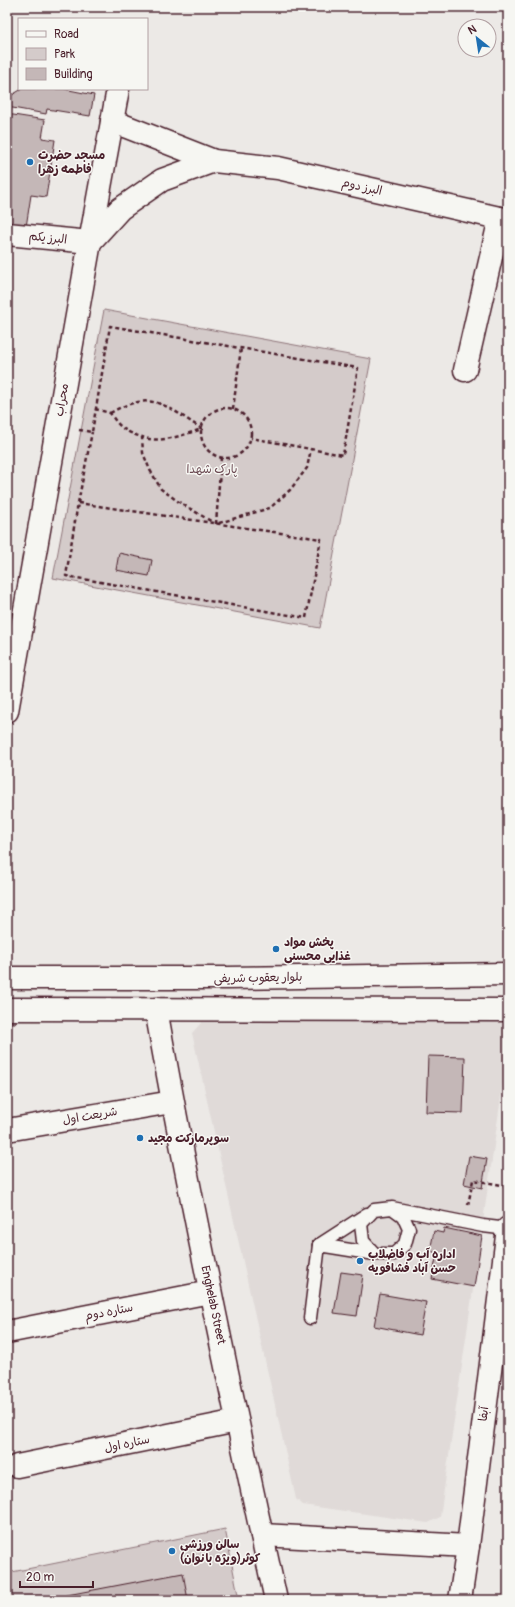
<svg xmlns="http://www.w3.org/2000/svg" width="515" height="1607" font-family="Pangolin,'Playpen Sans Arabic',sans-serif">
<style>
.built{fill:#e0dad8}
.green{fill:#d4cbca;stroke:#8f757a}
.building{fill:#c4b7b7;stroke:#4a1f2b}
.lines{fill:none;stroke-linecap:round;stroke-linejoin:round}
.service-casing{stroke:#4a1f2b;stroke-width:15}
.minor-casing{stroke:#4a1f2b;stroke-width:25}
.tertiary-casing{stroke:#4a1f2b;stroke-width:25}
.secondary-casing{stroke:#4a1f2b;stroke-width:25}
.path{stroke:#4a1f2b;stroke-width:2.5;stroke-dasharray:4 3;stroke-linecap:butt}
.service{stroke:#f6f6f2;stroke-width:12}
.minor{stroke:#f6f6f2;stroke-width:22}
.tertiary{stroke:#f6f6f2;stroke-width:22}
.secondary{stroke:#f6f6f2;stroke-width:22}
.poi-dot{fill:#1f6fb2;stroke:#f6f6f2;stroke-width:1.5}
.labels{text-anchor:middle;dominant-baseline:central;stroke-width:3;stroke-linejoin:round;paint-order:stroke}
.poi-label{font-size:12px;font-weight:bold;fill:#4a1f2b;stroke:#f6f6f2;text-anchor:start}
.street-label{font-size:12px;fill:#4a1f2b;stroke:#f6f6f2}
.park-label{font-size:12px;fill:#6c4a53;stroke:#f6f6f2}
</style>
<rect width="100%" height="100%" fill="#ece9e6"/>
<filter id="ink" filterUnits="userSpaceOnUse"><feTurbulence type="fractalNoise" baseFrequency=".025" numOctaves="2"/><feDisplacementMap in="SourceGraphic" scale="8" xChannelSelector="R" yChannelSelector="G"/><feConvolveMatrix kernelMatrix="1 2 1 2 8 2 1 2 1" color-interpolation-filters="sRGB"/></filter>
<g filter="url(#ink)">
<polygon class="built" points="491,1017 508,1028 508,1049 440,1517 428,1523 303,1505 296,1499 192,1033 202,1022"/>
<g class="green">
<polygon points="104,310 371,359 320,628 53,578"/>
<polygon points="225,1529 239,1600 7,1600 7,1573"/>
</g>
<g class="building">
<polygon points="22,89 64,89 94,95 90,116 47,109 46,114 7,107 7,98"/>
<polygon points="7,114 45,120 42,138 55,140 46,197 31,195 26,227 7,224"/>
<polygon points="119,553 152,560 149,576 116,570"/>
<polygon points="7,1013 17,1013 16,1023 7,1023"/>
<polygon points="428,1056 465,1057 463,1113 426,1112"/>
<polygon points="469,1156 487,1159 482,1188 464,1184"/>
<polygon points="444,1228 482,1236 474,1287 432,1279 437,1253 430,1251 434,1231 443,1233"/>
<polygon points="341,1272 363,1275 357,1316 334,1313"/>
<polygon points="380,1294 426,1302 420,1335 374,1326"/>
<polygon points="183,1573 188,1600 41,1600"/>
</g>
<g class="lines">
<g class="service-casing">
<g id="service">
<polyline points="392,1208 403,1216 409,1229 405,1244 394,1254 375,1254 363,1241 361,1224 374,1210 392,1208 483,1226 508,1229"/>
<polyline points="319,1245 367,1214"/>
<polyline points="319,1245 375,1254"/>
<polyline points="310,1318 319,1245"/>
</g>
</g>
<g class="minor-casing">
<g id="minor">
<polyline points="112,121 214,161 278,168 508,220"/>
<polyline points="7,234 90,242 120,209 162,180 214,161"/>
<polyline points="465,370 500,218"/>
<polyline points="7,711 90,242 118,89"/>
<polyline points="7,1130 172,1102"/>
<polyline points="7,1332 210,1292"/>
<polyline points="17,1466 237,1421"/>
<polyline points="262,1535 468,1546"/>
<polyline points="460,1600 468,1546 508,1228"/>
</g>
</g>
<g class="tertiary-casing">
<path id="tertiary" d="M156,1009C191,1207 233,1404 276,1600"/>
</g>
<g class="secondary-casing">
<g id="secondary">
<polyline points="7,978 228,978 508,974"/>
<polyline points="7,1009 508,1010"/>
</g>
</g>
<g class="path">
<circle cx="226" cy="433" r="25"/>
<path d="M95,409L110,413C119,427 125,432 142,437L143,453L150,470L161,489L179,502L214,523"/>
<polyline points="233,409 241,348"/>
<path d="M110,413C153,389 166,406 202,429C182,435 161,444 142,437"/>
<polyline points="79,430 92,432 110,326 358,368 343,455 251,438"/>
<polygon points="78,503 321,539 306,618 66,576"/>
<polyline points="78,503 92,432"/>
<polyline points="219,523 270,508 290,490 307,468 311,449"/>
<polyline points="216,524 221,458"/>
<polyline points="468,1205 473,1180 508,1186"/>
</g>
<use href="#service" class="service"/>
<use href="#minor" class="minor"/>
<use href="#tertiary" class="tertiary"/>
<use href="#secondary" class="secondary"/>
</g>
</g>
<g class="poi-dot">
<circle cx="30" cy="162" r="4"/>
<circle cx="276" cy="949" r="4"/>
<circle cx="140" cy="1138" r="4"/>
<circle cx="360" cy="1261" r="4"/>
<circle cx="172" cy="1551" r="4"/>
</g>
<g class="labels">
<g class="poi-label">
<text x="38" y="155">مسجد حضرت<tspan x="38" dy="14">فاطمه زهرا</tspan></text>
<text x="284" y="942">پخش مواد<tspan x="284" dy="14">غذایی محسنی</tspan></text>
<text x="148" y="1138">سوپرمارکت مجید</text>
<text x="368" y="1254">اداره آب و فاضلاب<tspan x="368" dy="14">حسن آباد فشافویه</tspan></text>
<text x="180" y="1544">سالن ورزشی<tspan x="180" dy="14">کوثر(ویژه بانوان)</tspan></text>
</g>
<g class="street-label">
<text transform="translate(362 187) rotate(13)">البرز دوم</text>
<text transform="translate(48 238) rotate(6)">البرز یکم</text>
<text transform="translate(62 400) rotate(-80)">محراب</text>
<text transform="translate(258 978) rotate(-1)">بلوار یعقوب شریفی</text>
<text transform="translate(90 1116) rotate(-10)">شریعت اول</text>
<text transform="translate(213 1305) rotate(78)">Enghelab Street</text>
<text transform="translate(109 1312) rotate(-11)">ستاره دوم</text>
<text transform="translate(484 1414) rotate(-83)">آبفا</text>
<text transform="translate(127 1444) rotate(-12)">ستاره اول</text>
</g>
<g class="park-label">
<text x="212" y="469">پارک شهدا</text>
</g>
</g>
<rect width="515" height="1607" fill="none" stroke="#f6f6f2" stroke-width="24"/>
<rect x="12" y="12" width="491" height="1583" fill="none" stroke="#4a1f2b" stroke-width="1.5" filter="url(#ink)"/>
<rect x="18" y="18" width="130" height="72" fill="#f6f6f2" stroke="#b1a0a2"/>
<rect x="26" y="31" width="20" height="6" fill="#f6f6f2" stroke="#b1a0a2"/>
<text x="54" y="38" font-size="12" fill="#4a1f2b">Road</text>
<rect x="26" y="48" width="20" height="12" fill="#d4cbca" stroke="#b1a0a2"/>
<text x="54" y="58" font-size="12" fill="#4a1f2b">Park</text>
<rect x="26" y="68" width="20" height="12" fill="#c4b7b7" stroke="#b1a0a2"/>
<text x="54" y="78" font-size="12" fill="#4a1f2b">Building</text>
<g transform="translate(477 38) rotate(330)"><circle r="19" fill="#f6f6f2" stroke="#b1a0a2"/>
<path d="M0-3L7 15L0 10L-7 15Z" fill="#1f6fb2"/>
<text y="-6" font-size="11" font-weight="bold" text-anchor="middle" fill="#4a1f2b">N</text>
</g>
<path d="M20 1581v6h73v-6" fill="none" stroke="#4a1f2b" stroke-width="2"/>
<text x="26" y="1581" font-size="12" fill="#4a1f2b" stroke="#f6f6f2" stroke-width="3" paint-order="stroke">20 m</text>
</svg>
